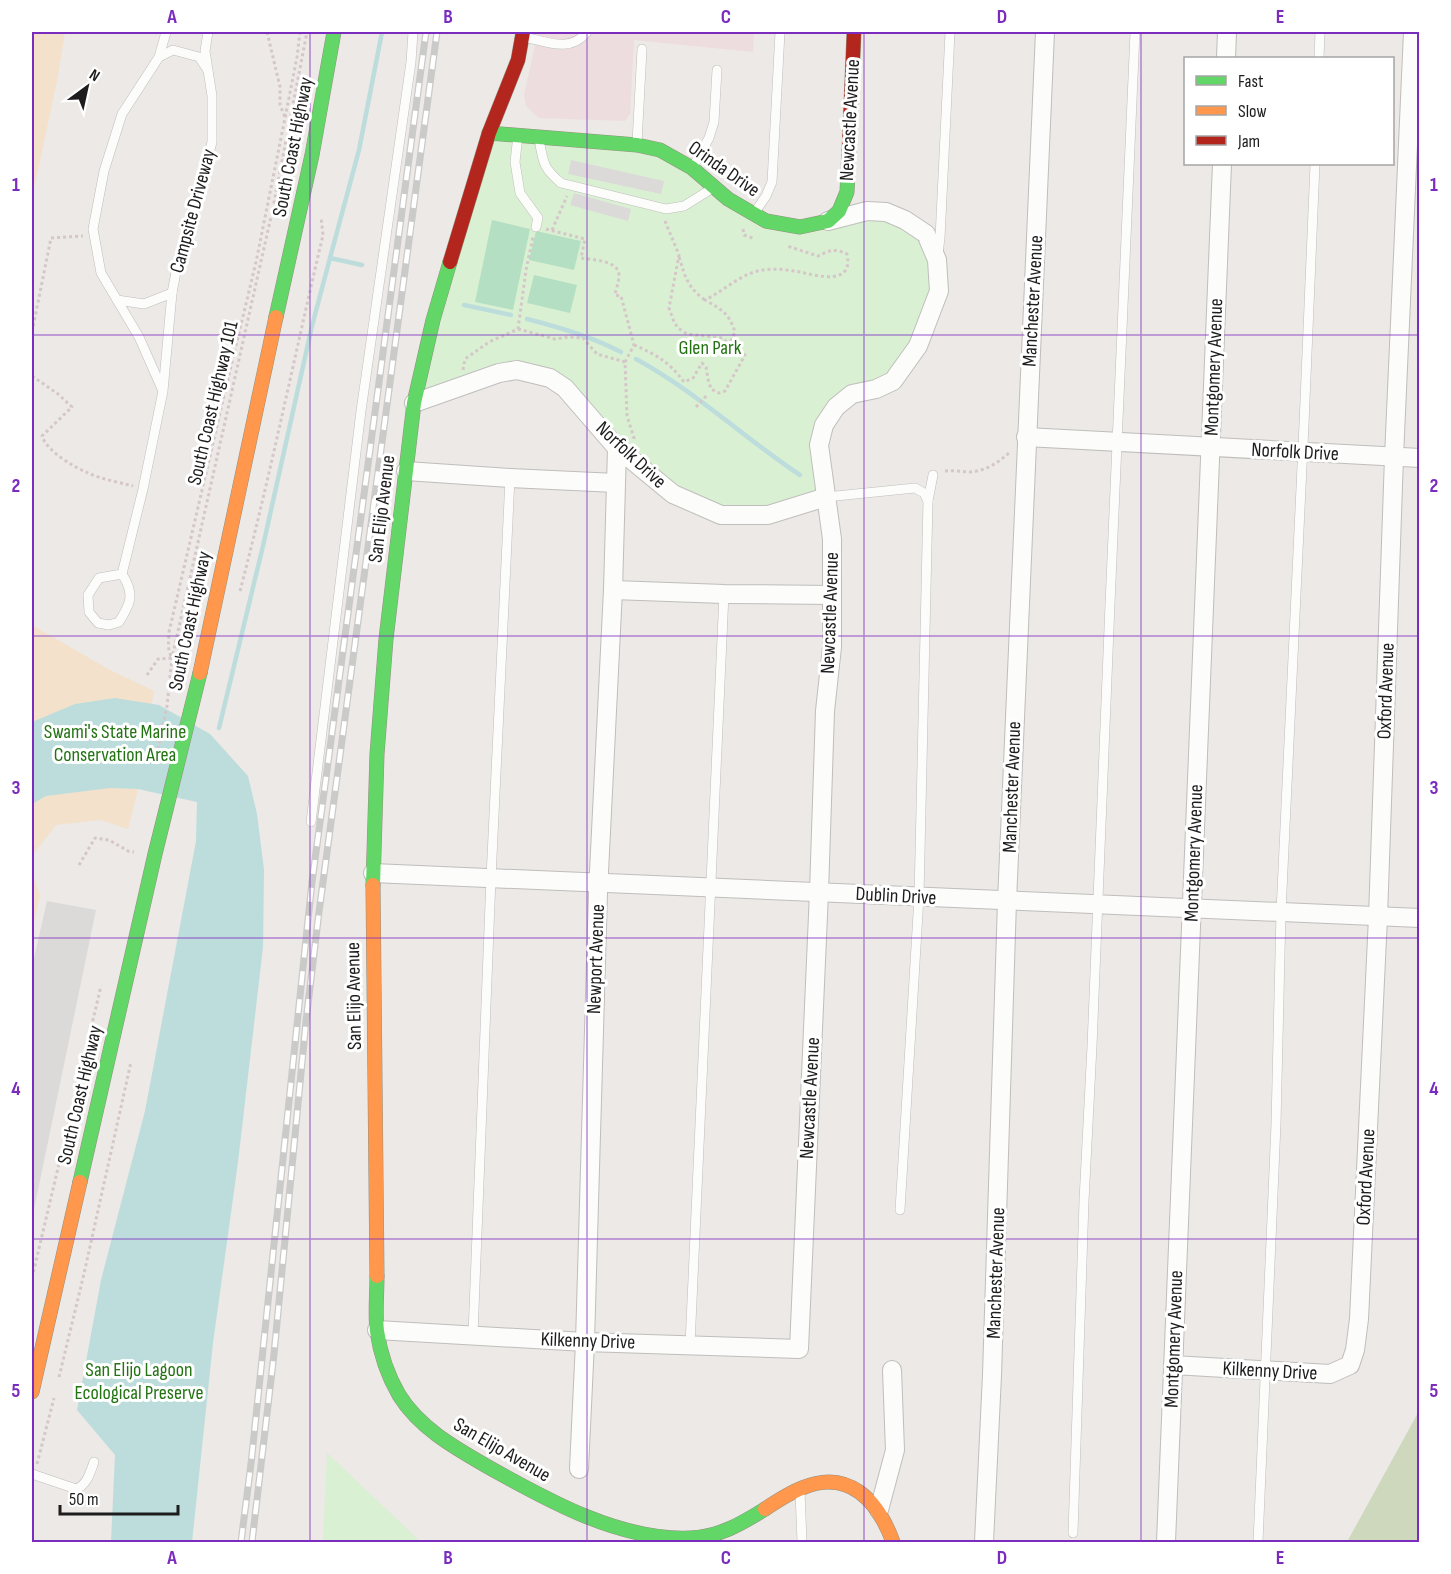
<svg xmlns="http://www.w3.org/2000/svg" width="1451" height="1574" font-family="'Sofia Sans Condensed',sans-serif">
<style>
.commercial{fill:#eddddf}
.forest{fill:#cdd8bd}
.sand{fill:#f3e1cc}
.park{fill:#daf0d3}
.pitch{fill:#b4dfc2}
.parking{fill:#dcdad9}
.water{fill:#bcdddc}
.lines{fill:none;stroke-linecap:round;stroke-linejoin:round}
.stream{stroke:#bcdddc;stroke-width:4.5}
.lane-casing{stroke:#bfbebc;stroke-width:10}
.street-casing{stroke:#bfbebc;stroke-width:20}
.fast-casing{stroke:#959180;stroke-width:15}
.slow-casing{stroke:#959180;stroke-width:15}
.jam-casing{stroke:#959180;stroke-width:15}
.path{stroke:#d5c7c9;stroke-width:3;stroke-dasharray:3 3;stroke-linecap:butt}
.lane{stroke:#fcfcfb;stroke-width:9}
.street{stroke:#fcfcfb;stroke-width:18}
.fast{stroke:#63d668;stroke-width:14}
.slow{stroke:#ff974d;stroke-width:14}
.jam{stroke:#b3261e;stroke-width:14}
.rail-casing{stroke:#cacac9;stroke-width:7}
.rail{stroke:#fff;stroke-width:4.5;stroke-dasharray:14;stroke-linecap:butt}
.grid{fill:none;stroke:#7b2cbf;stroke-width:1.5;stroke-opacity:0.55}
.labels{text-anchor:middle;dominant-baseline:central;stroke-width:6;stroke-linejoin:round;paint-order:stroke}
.street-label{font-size:20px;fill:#1d1d1d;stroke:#fff}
.park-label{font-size:20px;fill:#237313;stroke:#fff}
.neatline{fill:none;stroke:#7b2cbf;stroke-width:2}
.grid-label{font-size:20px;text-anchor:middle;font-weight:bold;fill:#7b2cbf}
</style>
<rect width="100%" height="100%" fill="#ece9e6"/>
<polygon class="commercial" points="538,32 754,32 753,52 634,40 630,114 625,121 539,118 526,106 524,95"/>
<polygon class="forest" points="1419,1411 1419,1542 1347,1542"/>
<g class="sand">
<polygon points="32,32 65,32 57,81 32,198"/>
<polygon points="32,625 108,669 154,691 138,789 128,829 100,820 56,825 32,856"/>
<polygon points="32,871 40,895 32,931"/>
</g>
<g class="park">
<polygon points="483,138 636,143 778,224 863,211 917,227 941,269 905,367 853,395 824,426 827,504 779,515 701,509 601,431 534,372 416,403"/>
<polygon points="327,1453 421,1542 323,1542"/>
</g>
<g class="pitch">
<polygon points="492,220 530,229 513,310 475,302"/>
<polygon points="536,231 581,241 574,270 529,260"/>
<polygon points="534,275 577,285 570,313 527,303"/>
</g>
<g class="parking">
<polygon points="571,160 664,181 661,194 568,174"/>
<polygon points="574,193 631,209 628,221 570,205"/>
<polygon points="47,901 96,910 32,1219 32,967"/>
</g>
<polygon class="water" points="115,698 159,705 210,734 248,776 257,814 264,870 263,947 238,1162 213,1343 192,1542 111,1542 115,1455 77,1410 101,1280 145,1111 196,841 197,802 138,789 110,788 46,796 32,804 32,722 75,704"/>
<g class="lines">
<g class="stream">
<polyline points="330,258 359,150 382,32"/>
<polyline points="464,305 511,315"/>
<path d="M527,319C559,327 592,337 621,352"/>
<path d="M636,359C695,391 744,438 800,475"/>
<polyline points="219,728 263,546 312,326 330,258 362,265"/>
</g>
<g class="lane-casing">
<g id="lane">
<path d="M524,37C548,42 570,53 587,32"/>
<polyline points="159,57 173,50 199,57 207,69"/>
<polyline points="1319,58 1320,32"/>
<polyline points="518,135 515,162 520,193 538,218 536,227"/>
<path d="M539,139C543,162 543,168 561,183L666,209L684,206L713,188"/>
<polyline points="637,143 642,49"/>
<polyline points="693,167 709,138 714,122 717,70"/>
<polyline points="755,212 766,196 772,182 780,32"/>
<polyline points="938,254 940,238 950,32"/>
<polyline points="117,300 144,304 172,293"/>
<polyline points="162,389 139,337 101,273 93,229 104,171 122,114 159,57 166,32"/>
<polyline points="826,497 915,488 924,493 928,501"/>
<polyline points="122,574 143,489 163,391 172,293 177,267 183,245 193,217 212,142 212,96 205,51 208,32"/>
<path d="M122,574C135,594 131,603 119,622L109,625L98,623L89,612L88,595L99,578Z"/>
<polyline points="311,822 361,411 411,62 413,32"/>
<polyline points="900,1210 919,897 928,501 933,475"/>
<polyline points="473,1335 491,878 510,478"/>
<polyline points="690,1345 724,594"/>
<path d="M32,1474L76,1489C87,1485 90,1473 94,1462"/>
<polyline points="800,1491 802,1542"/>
<polyline points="1073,1533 1084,1201 1092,1046 1110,604 1135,32"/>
<polyline points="1258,1542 1276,1124 1281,912 1304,424 1315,164"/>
</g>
</g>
<g class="street-casing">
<g id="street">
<polyline points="1226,58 1227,32"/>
<polyline points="414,403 499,373 517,370 550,378 565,388 616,447 673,494 721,515 768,515 826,497"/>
<polyline points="1026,437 1420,458"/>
<polyline points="406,471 510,478 616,483"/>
<polyline points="613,590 724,594 832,595"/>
<polyline points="373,873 1420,918"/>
<polyline points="377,1330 585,1342 799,1349 819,892 825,711 832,647 832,539 819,445 824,425 836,407 852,394 876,389 893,381 918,346 939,291 937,260 926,234 905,220 886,212 867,211 828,221"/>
<polyline points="1173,1365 1330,1374 1350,1365 1355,1350 1359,1319 1378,917 1394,457 1413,32"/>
<polyline points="579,1469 585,1342 598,892 613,590 617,448"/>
<polyline points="879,1510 895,1450 892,1370"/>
<polyline points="984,1542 992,1375 1007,901 1045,32"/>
<polyline points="1166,1542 1222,164"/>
</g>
</g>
<g class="fast-casing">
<g id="fast">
<polyline points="489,133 637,145 660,150 692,168 728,199 766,221 800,227 828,221 839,211 847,192 849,150"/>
<polyline points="276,317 312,155 334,32"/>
<polyline points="373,885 377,754 386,639 414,403 433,320 450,262"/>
<polyline points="80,1182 155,854 200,673"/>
<path d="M377,1276C377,1294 375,1313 377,1331C380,1352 388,1376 399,1395C420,1429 457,1449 490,1468C549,1501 621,1541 690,1538C719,1537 741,1524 765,1509"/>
</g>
</g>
<g class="slow-casing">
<g id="slow">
<polyline points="200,673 276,317"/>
<polyline points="373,885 377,1276"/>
<polyline points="32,1392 80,1182"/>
<path d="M765,1509C777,1501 789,1493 802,1488C849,1468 878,1501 893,1542"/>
</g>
</g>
<g class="jam-casing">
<g id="jam">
<polyline points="849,150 854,32"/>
<polyline points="450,262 489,133 518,60 523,32"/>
</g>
</g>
<g class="path">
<polyline points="267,32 280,87 280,105 285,117"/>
<polyline points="665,221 679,255 669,308 674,322 678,328 687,334 723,338 729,345"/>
<path d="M546,229L585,239L581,258C593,260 618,260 619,275C619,282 616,289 615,295L621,296L634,345L625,362"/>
<polyline points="743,229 744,235 755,239"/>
<polyline points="552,230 567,196"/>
<path d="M679,257C685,276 687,287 705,300"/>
<polyline points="518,329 555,339 569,337 583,338 597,354 625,362 627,416 634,438 634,442"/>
<polyline points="32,332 51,238 83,236"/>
<path d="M634,345C657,355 669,362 684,382L693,378L702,363L706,367L708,379L711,389L719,393L725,391L745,355L729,345L735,332C729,313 721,309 705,300C724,291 741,273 763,270C775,268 788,270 800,272C818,276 854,286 847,254C834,248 831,250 818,256L787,246"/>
<polyline points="463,370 465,359 489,342 518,329 526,270 533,237"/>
<path d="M32,376L58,394L72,407L42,436C47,451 72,466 86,472C100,479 118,482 133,486"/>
<polyline points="696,407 707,395"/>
<path d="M945,471C954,470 962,472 970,472C986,471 999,462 1010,452"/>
<path d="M240,591C271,473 295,353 323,235L321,217"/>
<path d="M171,656C167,648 169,641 169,632L223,400L256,262L284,123L297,57L300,32"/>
<polyline points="147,675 158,659 172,658"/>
<polyline points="158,749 167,706 172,658 273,208 307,32"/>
<polyline points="79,865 95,838 109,840 128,851 134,852"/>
<polyline points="32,1278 101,986"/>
<polyline points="59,1377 83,1278 131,1062"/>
<polyline points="37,1464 54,1398"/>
</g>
<use href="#lane" class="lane"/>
<use href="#street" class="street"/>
<use href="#fast" class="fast"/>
<use href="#slow" class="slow"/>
<use href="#jam" class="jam"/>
<g class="rail-casing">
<g id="rail">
<polyline points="241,1542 251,1464 312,882 426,32"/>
<polyline points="252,1542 274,1354 306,1021 319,912 437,32"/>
</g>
</g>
<use href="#rail" class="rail"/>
</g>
<path class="grid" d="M310,32V1542M587,32V1542M864,32V1542M1141,32V1542M32,335H1420M32,636H1420M32,938H1420M32,1239H1420"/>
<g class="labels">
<g class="street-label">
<text transform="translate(850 120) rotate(-87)">Newcastle Avenue</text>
<text transform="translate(293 147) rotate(-79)">South Coast Highway</text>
<text transform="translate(724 169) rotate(35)">Orinda Drive</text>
<text transform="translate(193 211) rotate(-75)">Campsite Driveway</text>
<text transform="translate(1033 301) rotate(-87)">Manchester Avenue</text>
<text transform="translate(1214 367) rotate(-88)">Montgomery Avenue</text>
<text transform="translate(213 403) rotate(-77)">South Coast Highway 101</text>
<text transform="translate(1295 452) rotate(3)">Norfolk Drive</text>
<text transform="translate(631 455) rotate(43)">Norfolk Drive</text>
<text transform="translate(382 509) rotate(-83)">San Elijo Avenue</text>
<text transform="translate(830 613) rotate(-88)">Newcastle Avenue</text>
<text transform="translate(190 621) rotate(-78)">South Coast Highway</text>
<text transform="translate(1386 691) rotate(-88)">Oxford Avenue</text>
<text transform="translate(1012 787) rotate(-88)">Manchester Avenue</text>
<text transform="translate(1194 853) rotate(-88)">Montgomery Avenue</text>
<text transform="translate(896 896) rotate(3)">Dublin Drive</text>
<text transform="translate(596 959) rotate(-88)">Newport Avenue</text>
<text transform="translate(354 996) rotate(-91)">San Elijo Avenue</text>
<text transform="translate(80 1095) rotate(-77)">South Coast Highway</text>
<text transform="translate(810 1098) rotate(-87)">Newcastle Avenue</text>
<text transform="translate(1366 1177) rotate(-87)">Oxford Avenue</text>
<text transform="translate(996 1273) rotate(-88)">Manchester Avenue</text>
<text transform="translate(1174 1339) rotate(-88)">Montgomery Avenue</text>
<text transform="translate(588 1341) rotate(2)">Kilkenny Drive</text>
<text transform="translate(1270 1371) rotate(3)">Kilkenny Drive</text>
<text transform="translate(502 1450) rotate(30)">San Elijo Avenue</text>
</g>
<g class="park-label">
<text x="710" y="348">Glen Park</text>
<text x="115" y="732">Swami's State Marine<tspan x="115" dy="23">Conservation Area</tspan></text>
<text x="139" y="1370">San Elijo Lagoon<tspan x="139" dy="23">Ecological Preserve</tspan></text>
</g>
</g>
<rect width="1451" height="1574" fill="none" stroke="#ffffff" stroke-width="66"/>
<rect x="1184" y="57" width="210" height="108" fill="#ffffff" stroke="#a5a5a5" stroke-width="1.5"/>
<rect x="1196" y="76" width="30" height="9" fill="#63d668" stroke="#a5a5a5" stroke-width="1.5"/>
<text x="1238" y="87" font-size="18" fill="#1d1d1d">Fast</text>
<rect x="1196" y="106" width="30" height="9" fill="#ff974d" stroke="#a5a5a5" stroke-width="1.5"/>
<text x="1238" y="117" font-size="18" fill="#1d1d1d">Slow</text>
<rect x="1196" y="136" width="30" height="9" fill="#b3261e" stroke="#a5a5a5" stroke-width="1.5"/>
<text x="1238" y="147" font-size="18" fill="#1d1d1d">Jam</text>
<g transform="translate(87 87) rotate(33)" stroke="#ffffff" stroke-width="4.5" paint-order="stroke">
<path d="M0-4.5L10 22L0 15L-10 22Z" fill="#1d1d1d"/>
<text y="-9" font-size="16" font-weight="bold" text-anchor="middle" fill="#1d1d1d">N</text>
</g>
<path d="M60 1505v9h118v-9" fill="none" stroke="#1d1d1d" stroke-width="3"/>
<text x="69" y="1505" font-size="18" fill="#1d1d1d" stroke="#ffffff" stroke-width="4.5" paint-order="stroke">50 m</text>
<rect x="33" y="33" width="1385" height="1508" class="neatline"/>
<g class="grid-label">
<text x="172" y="23">A</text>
<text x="448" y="23">B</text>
<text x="726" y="23">C</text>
<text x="1002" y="23">D</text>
<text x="1280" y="23">E</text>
<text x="16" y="191">1</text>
<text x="1434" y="191">1</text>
<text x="16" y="492">2</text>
<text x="1434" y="492">2</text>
<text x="16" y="794">3</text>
<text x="1434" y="794">3</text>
<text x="16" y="1095">4</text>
<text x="1434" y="1095">4</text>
<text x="16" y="1397">5</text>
<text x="1434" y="1397">5</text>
<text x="172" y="1564">A</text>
<text x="448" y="1564">B</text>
<text x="726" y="1564">C</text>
<text x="1002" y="1564">D</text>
<text x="1280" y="1564">E</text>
</g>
</svg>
